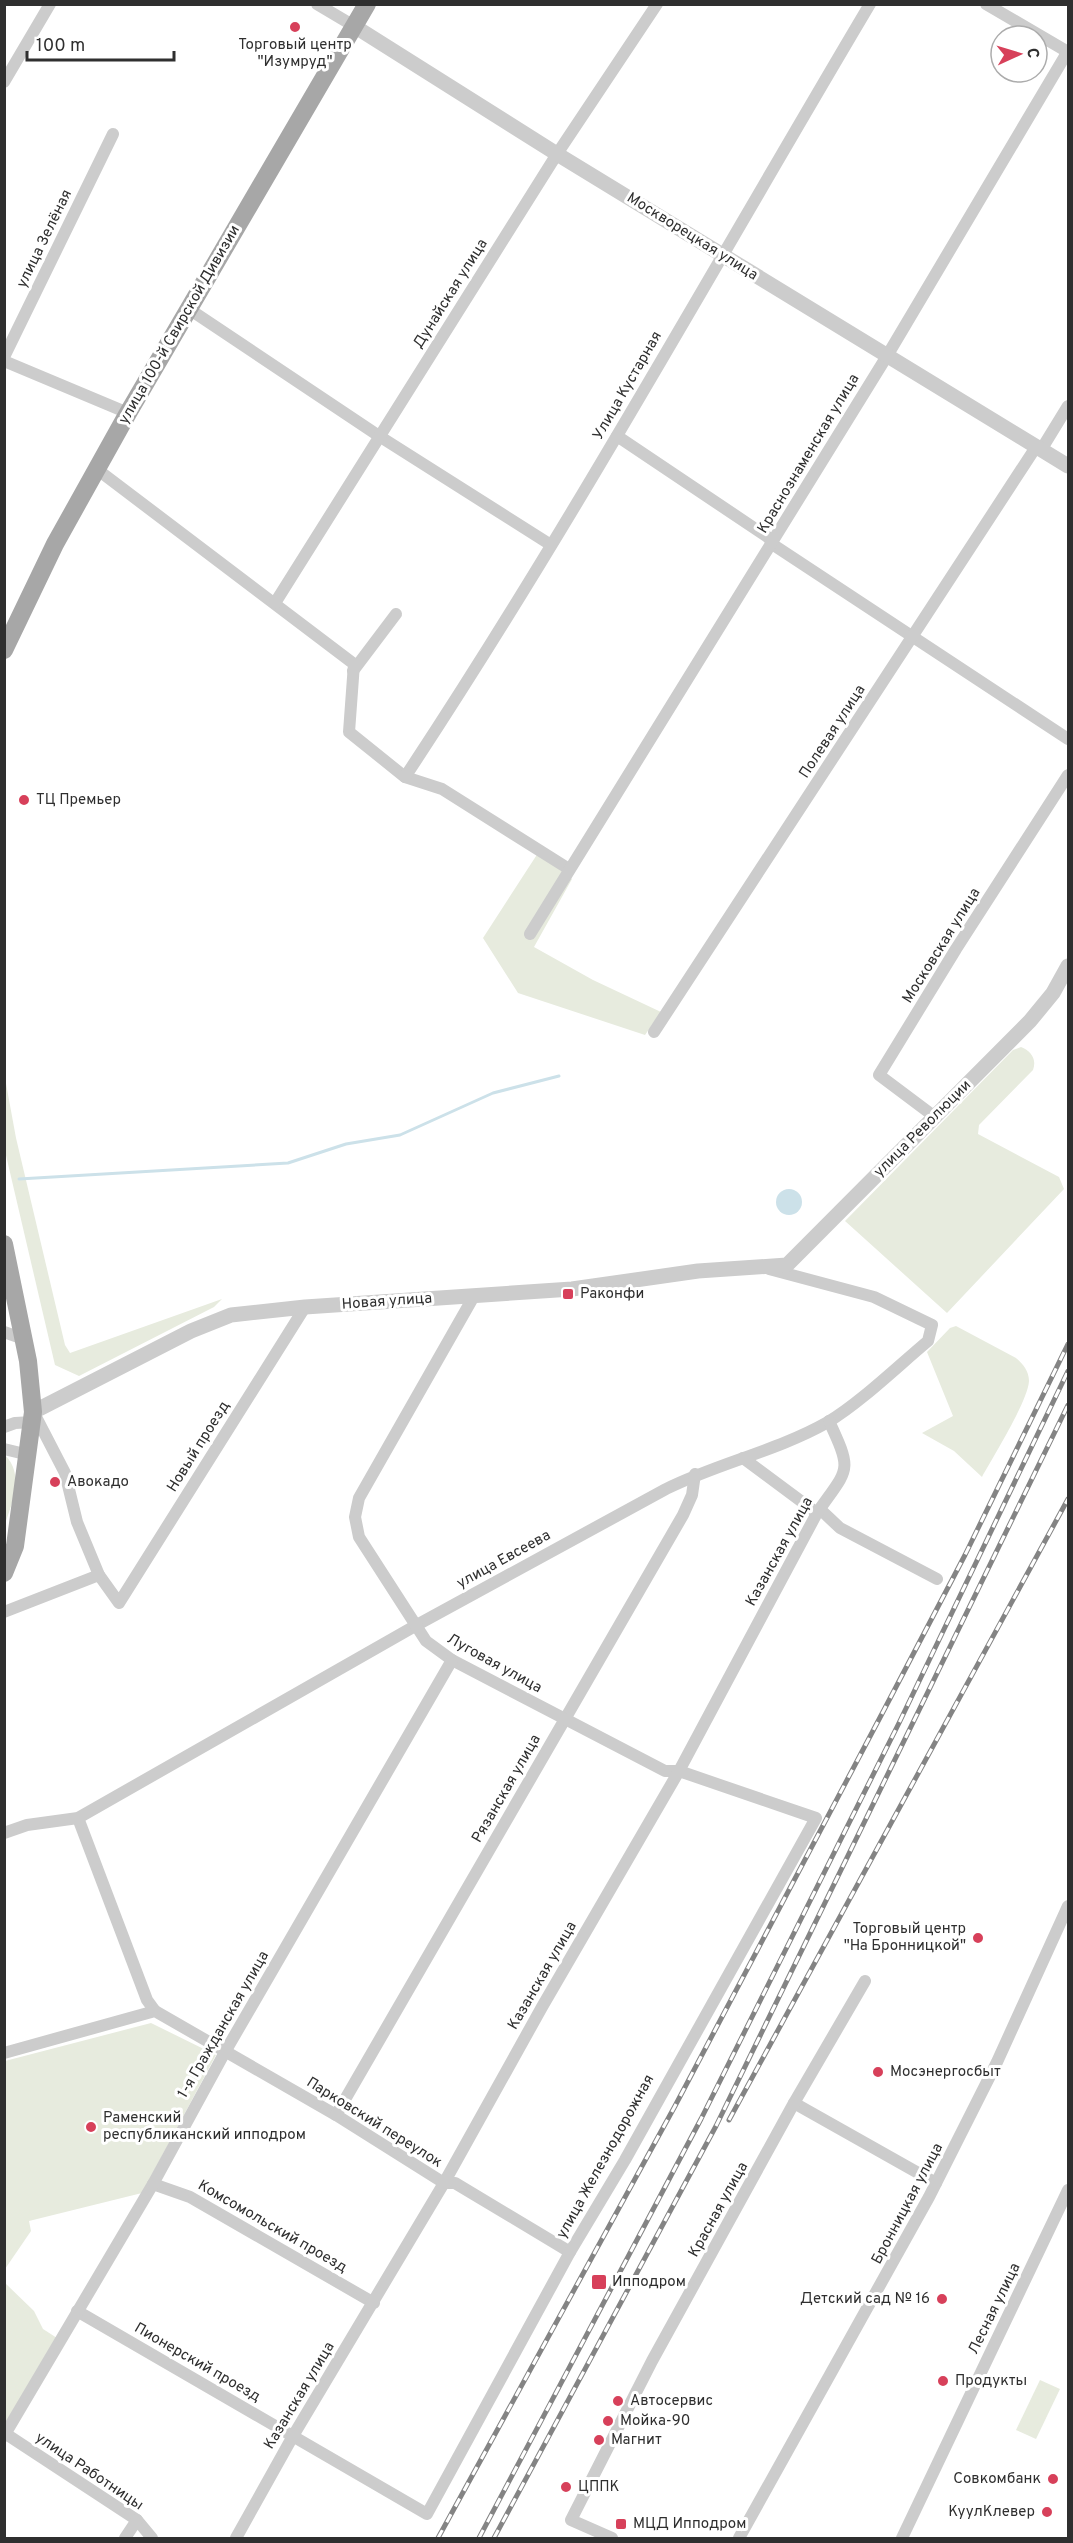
<svg xmlns="http://www.w3.org/2000/svg" width="1073" height="2543" font-family="Overpass,sans-serif">
<style>
.green{fill:#e7ebde}
.water{fill:#cce1e9}
.lines{fill:none;stroke-linecap:round;stroke-linejoin:round}
.stream{stroke:#cce1e9;stroke-width:3}
.minor{stroke:#ccc;stroke-width:12}
.tertiary{stroke:#ccc;stroke-width:15}
.primary{stroke:#a7a7a7;stroke-width:18}
.rail-casing{stroke:#848484;stroke-width:5}
.rail{stroke:#fff;stroke-width:3;stroke-dasharray:9;stroke-linecap:butt}
.poi-dot{fill:#d7405a;stroke:#fff;stroke-width:2}
.labels{text-anchor:middle;dominant-baseline:central;stroke-width:6;stroke-linejoin:round;paint-order:stroke}
.poi-label{font-size:15px;fill:#2f2f2f;stroke:#fff;text-anchor:start}
.street-label{font-size:15px;fill:#2f2f2f;stroke:#fff}
</style>
<rect width="100%" height="100%" fill="#fff"/>
<g class="green">
<polygon points="538,853 572,879 534,947 593,980 661,1012 645,1035 518,993 483,938"/>
<path d="M1021,1047C1031,1051 1037,1059 1033,1070L979,1125L978,1134L1059,1177L1064,1189L947,1313L845,1221L1013,1050Z"/>
<polygon points="5,1078 16,1138 65,1345 70,1353 222,1299 214,1307 79,1376 55,1365 5,1151"/>
<path d="M956,1326L1016,1358C1023,1364 1029,1371 1029,1381C1028,1401 993,1457 982,1477L954,1451L922,1433L953,1416L927,1352L950,1328Z"/>
<path d="M5,1455C24,1474 13,1501 5,1524Z"/>
<polygon points="151,2023 216,2055 142,2193 29,2221 31,2231 5,2269 5,2061"/>
<polygon points="5,2283 34,2311 43,2329 57,2338 5,2427"/>
<polygon points="1040,2380 1060,2389 1036,2439 1016,2430"/>
</g>
<circle class="water" cx="789" cy="1202" r="13"/>
<g class="lines">
<polyline class="stream" points="19,1179 288,1163 346,1144 400,1135 493,1093 559,1076"/>
<g class="minor">
<polyline points="317,4 354,26"/>
<polyline points="986,4 1068,52"/>
<polyline points="4,82 50,4"/>
<polyline points="189,309 379,436 551,545"/>
<polyline points="4,357 113,134"/>
<polyline points="4,361 128,413"/>
<polyline points="617,436 769,538 772,544 1068,739"/>
<polyline points="1041,450 1068,406"/>
<polyline points="98,470 354,664 349,732 405,777 442,789 569,869"/>
<polyline points="275,603 557,154 657,4"/>
<polyline points="353,671 396,614"/>
<path d="M405,777C571,526 716,263 870,4"/>
<polyline points="530,934 887,356 1068,51"/>
<polyline points="654,1032 1036,447"/>
<polyline points="935,1117 879,1075 956,949 1068,775"/>
<polyline points="4,1332 24,1339"/>
<polyline points="34,1413 65,1473 77,1522 99,1575 119,1603 305,1307"/>
<polyline points="4,1427 15,1423 33,1422"/>
<polyline points="4,1449 29,1455"/>
<polyline points="743,1458 817,1513 822,1511 840,1528 937,1579"/>
<polyline points="4,1612 99,1575"/>
<polyline points="78,1818 147,2000 155,2011"/>
<path d="M4,1833L27,1825L78,1818L415,1626L666,1489C718,1463 777,1451 828,1422C861,1402 898,1366 928,1341L932,1325L874,1297L769,1269"/>
<polyline points="4,2053 155,2011 336,2115 444,2183 455,2183 570,2252"/>
<polyline points="794,2103 936,2183"/>
<polyline points="336,2115 683,1515 692,1495 695,1474"/>
<polyline points="153,2184 190,2197 374,2303"/>
<polyline points="77,2311 427,2514 570,2252 625,2160 816,1818 679,1771 665,1771 452,1660 426,1641 359,1537 355,1517 359,1498 474,1296"/>
<polyline points="6,2434 137,2520 152,2538"/>
<polyline points="4,2436 153,2184 225,2052 452,1660"/>
<polyline points="125,2538 137,2520"/>
<path d="M236,2538L293,2436L444,2183L542,2007L679,1771L817,1513C849,1467 853,1473 829,1421"/>
<polyline points="612,2538 571,2520 652,2361 794,2103 865,1981"/>
<polyline points="739,2538 929,2197 997,2062 1068,1906"/>
<polyline points="902,2538 1068,2190"/>
</g>
<g class="tertiary">
<polyline points="354,26 557,154 1068,466"/>
<polyline points="33,1412 191,1331 231,1315 305,1307 572,1289 698,1271 787,1265 1030,1021 1053,993 1068,966"/>
</g>
<g class="primary">
<polyline points="4,650 55,544 128,413 367,4"/>
<polyline points="4,1244 28,1361 33,1412 15,1546 4,1573"/>
</g>
<g class="rail-casing">
<g id="rail">
<polyline points="729,2120 1068,1499"/>
<polyline points="438,2538 675,2106 885,1708 965,1555 1068,1344"/>
<polyline points="479,2538 701,2119 899,1723 1068,1371"/>
<polyline points="494,2538 716,2126 1068,1405"/>
</g>
</g>
<use href="#rail" class="rail"/>
</g>
<g class="poi-dot">
<circle cx="295" cy="27" r="6"/>
<circle cx="24" cy="800" r="6"/>
<rect x="562" y="1288" width="12" height="12" rx="3"/>
<circle cx="55" cy="1482" r="6"/>
<circle cx="978" cy="1938" r="6"/>
<circle cx="878" cy="2072" r="6"/>
<circle cx="91" cy="2127" r="6"/>
<rect x="591" y="2274" width="16" height="16" rx="3"/>
<circle cx="942" cy="2299" r="6"/>
<circle cx="943" cy="2381" r="6"/>
<circle cx="618" cy="2401" r="6"/>
<circle cx="608" cy="2421" r="6"/>
<circle cx="599" cy="2440" r="6"/>
<circle cx="1053" cy="2479" r="6"/>
<circle cx="566" cy="2487" r="6"/>
<circle cx="1047" cy="2512" r="6"/>
<rect x="615" y="2518" width="12" height="12" rx="3"/>
</g>
<g class="labels">
<g class="poi-label">
<text x="295" y="45" text-anchor="middle">Торговый центр<tspan x="295" dy="17">"Изумруд"</tspan></text>
<text x="36" y="800">ТЦ Премьер</text>
<text x="580" y="1294">Раконфи</text>
<text x="67" y="1482">Авокадо</text>
<text x="966" y="1929" text-anchor="end">Торговый центр<tspan x="966" dy="17">"На Бронницкой"</tspan></text>
<text x="890" y="2072">Мосэнергосбыт</text>
<text x="103" y="2118">Раменский<tspan x="103" dy="17">республиканский ипподром</tspan></text>
<text x="612" y="2282">Ипподром</text>
<text x="930" y="2299" text-anchor="end">Детский сад № 16</text>
<text x="955" y="2381">Продукты</text>
<text x="630" y="2401">Автосервис</text>
<text x="620" y="2421">Мойка-90</text>
<text x="611" y="2440">Магнит</text>
<text x="1041" y="2479" text-anchor="end">Совкомбанк</text>
<text x="578" y="2487">ЦППК</text>
<text x="1035" y="2512" text-anchor="end">КуулКлевер</text>
<text x="633" y="2524">МЦД Ипподром</text>
</g>
<g class="street-label">
<text transform="translate(692 237) rotate(32)">Москворецкая улица</text>
<text transform="translate(45 239) rotate(-64)">улица Зелёная</text>
<text transform="translate(451 294) rotate(-58)">Дунайская улица</text>
<text transform="translate(180 325) rotate(-60)">улица 100-й Свирской Дивизии</text>
<text transform="translate(628 386) rotate(-60)">Улица Кустарная</text>
<text transform="translate(809 454) rotate(-59)">Краснознаменская улица</text>
<text transform="translate(833 732) rotate(-57)">Полевая улица</text>
<text transform="translate(942 946) rotate(-58)">Московская улица</text>
<text transform="translate(923 1129) rotate(-45)">улица Революции</text>
<text transform="translate(387 1302) rotate(-4)">Новая улица</text>
<text transform="translate(199 1447) rotate(-58)">Новый проезд</text>
<text transform="translate(780 1552) rotate(-61)">Казанская улица</text>
<text transform="translate(504 1560) rotate(-29)">улица Евсеева</text>
<text transform="translate(494 1664) rotate(29)">Луговая улица</text>
<text transform="translate(507 1789) rotate(-60)">Рязанская улица</text>
<text transform="translate(543 1976) rotate(-60)">Казанская улица</text>
<text transform="translate(224 2025) rotate(-60)">1-я Гражданская улица</text>
<text transform="translate(374 2123) rotate(32)">Парковский переулок</text>
<text transform="translate(606 2157) rotate(-61)">улица Железнодорожная</text>
<text transform="translate(908 2204) rotate(-62)">Бронницкая улица</text>
<text transform="translate(719 2210) rotate(-61)">Красная улица</text>
<text transform="translate(272 2227) rotate(30)">Комсомольский проезд</text>
<text transform="translate(995 2309) rotate(-64)">Лесная улица</text>
<text transform="translate(197 2363) rotate(30)">Пионерский проезд</text>
<text transform="translate(300 2396) rotate(-59)">Казанская улица</text>
<text transform="translate(89 2472) rotate(34)">улица Работницы</text>
</g>
</g>
<rect width="1073" height="2543" fill="none" stroke="#2f2f2f" stroke-width="12"/>
<g transform="translate(1019 54) rotate(86)"><circle r="28" fill="#ffffff" stroke="#acacac" stroke-width="1.5"/>
<path d="M0-4.5L10 22L0 15L-10 22Z" fill="#d7405a"/>
<text y="-9" font-size="16" font-weight="bold" text-anchor="middle" fill="#2f2f2f">С</text>
</g>
<path d="M27 51v9h147v-9" fill="none" stroke="#2f2f2f" stroke-width="3"/>
<text x="36" y="51" font-size="18" fill="#2f2f2f" stroke="#ffffff" stroke-width="4.5" paint-order="stroke">100 m</text>
</svg>
